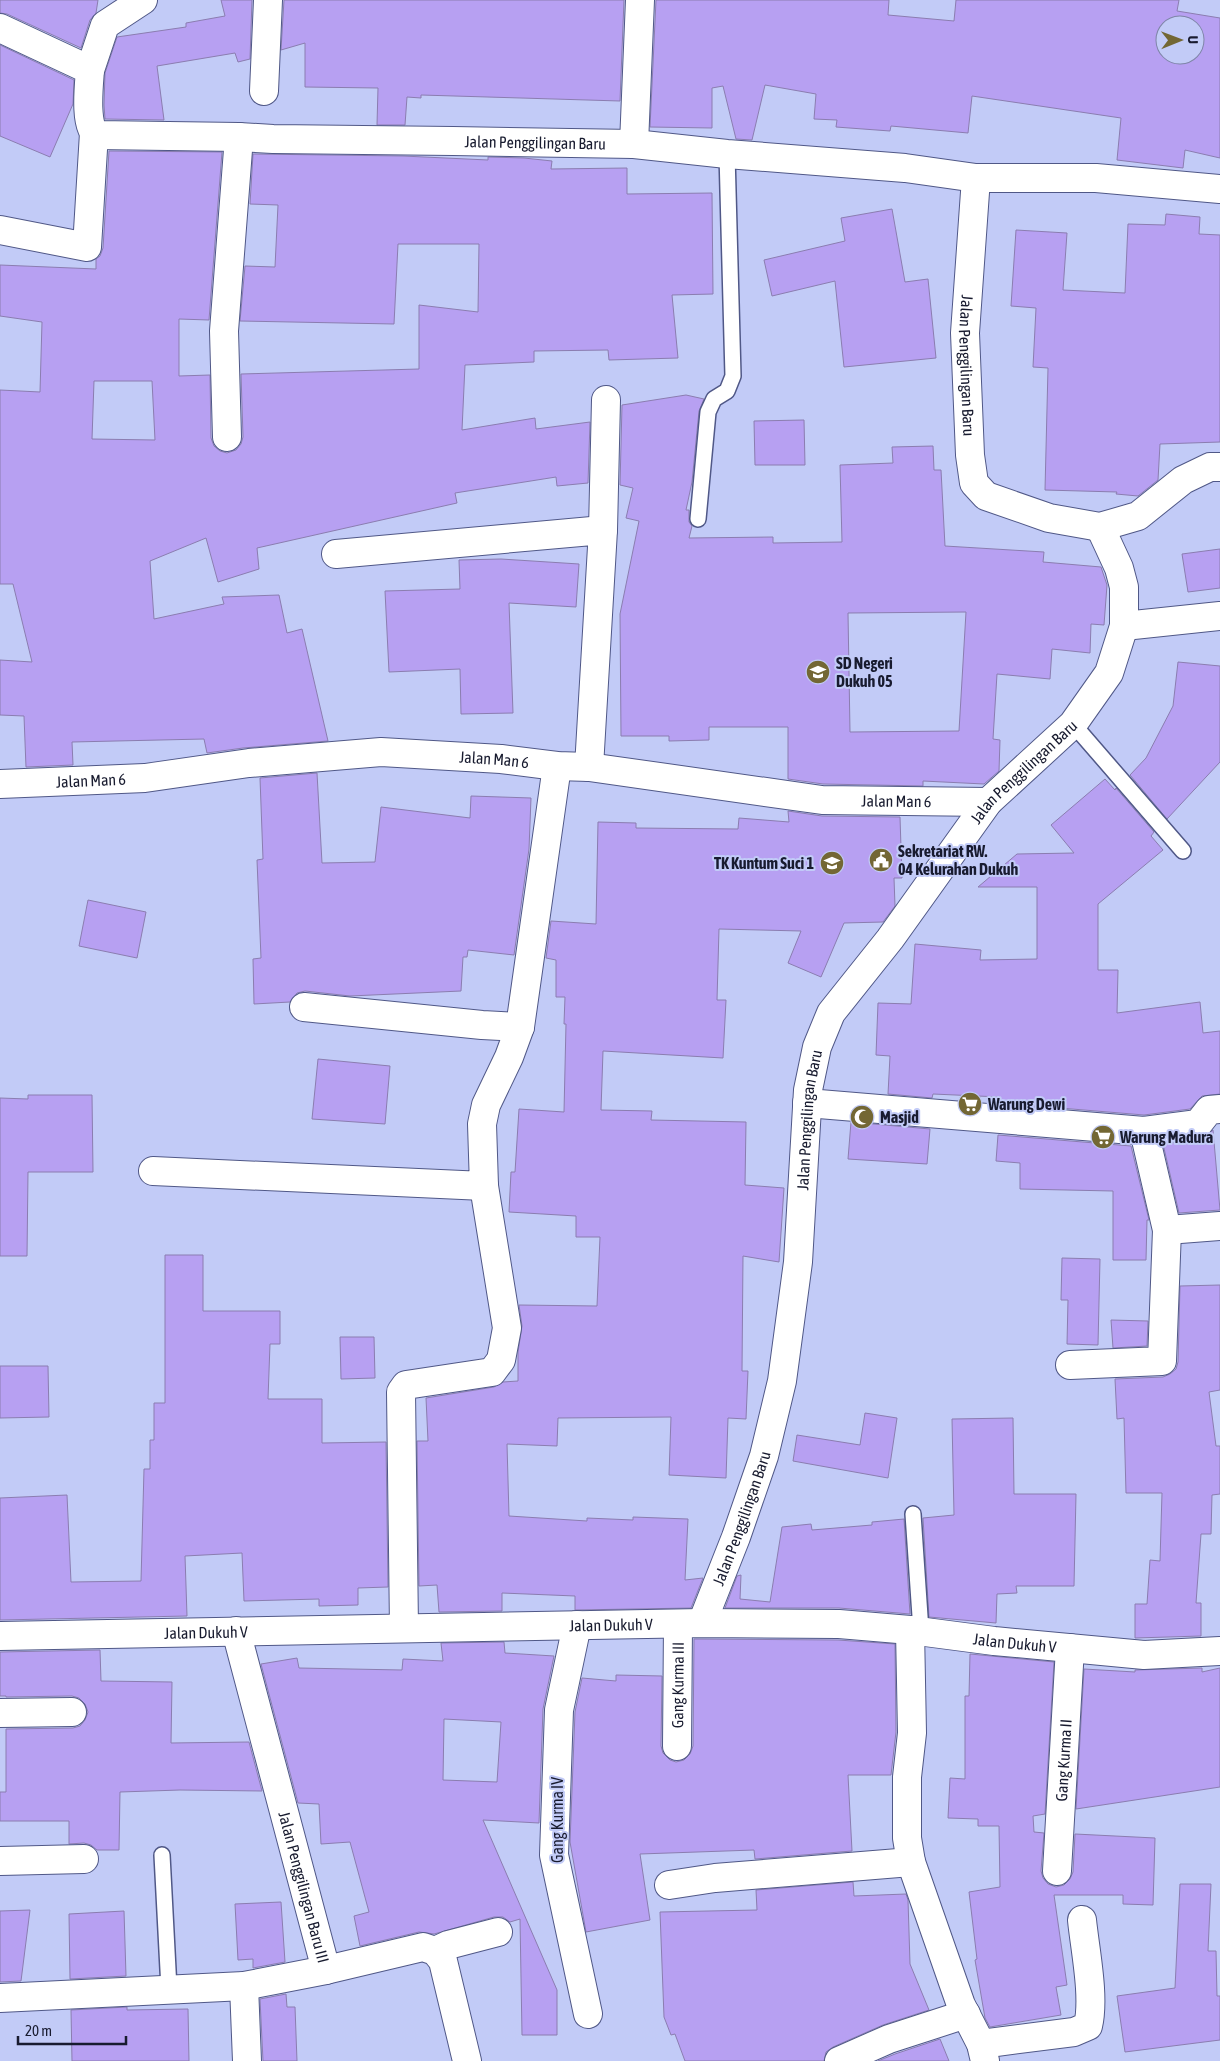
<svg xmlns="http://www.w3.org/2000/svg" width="1220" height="2061" font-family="'Asap Condensed',sans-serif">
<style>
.building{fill:#b7a0f2;stroke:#8b7db0;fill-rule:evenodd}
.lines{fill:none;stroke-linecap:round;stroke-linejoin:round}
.lane-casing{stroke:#505887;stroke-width:18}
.street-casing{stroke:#505887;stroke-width:30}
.lane{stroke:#fff;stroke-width:15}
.street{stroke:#fff;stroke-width:28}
.labels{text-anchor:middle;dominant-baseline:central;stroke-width:4;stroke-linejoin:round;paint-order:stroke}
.street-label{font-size:16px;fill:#181b2f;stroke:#c2cbf7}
.poi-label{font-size:16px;font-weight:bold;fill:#181b2f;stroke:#c2cbf7;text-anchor:start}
</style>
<rect width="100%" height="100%" fill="#c2cbf7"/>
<g class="building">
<polygon points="0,0 98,0 96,13 90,20 81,48 7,14 0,13"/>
<polygon points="221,0 252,0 250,59 238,62 235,53 157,66 164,120 105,119 104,105 105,73 117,37 186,27 186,23 225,16"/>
<polygon points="284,0 624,0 620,101 421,95 421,98 407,97 405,125 377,125 378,88 305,87 305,43 281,50"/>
<path d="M656,0H889L888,15L954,21L956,0H1179L1177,11L1220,18V158L1185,150L1183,168L1117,160L1121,118L972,96L968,133L891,126L890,131L836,127L837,120L814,119L816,94L765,85L752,140L736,139L723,86L712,88V128L650,127ZM1165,25H1195V55H1165Z"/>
<polygon points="0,45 74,80 73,104 50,157 0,136"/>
<path d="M109,151L222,152L209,320L179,319V376L210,375L211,438L214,446L220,451L227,453L236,450L241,444L243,437L241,374L419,369V305L478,312L479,244H398L394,324L240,321L245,266L275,267L278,205L250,204L253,154L403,156L488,160V157L524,158L552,161L551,169L627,168V194L712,193L713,294L672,295L678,358L609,360L608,350L534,351V362L465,365L462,430L535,418L536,429L590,422L588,483L557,486L556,477L455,493L457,503L257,548L259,569L218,582L206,538L150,561L154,619L224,604L222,597L279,595L287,633L302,629L328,741L243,748L207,753L204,739L72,742L73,765L26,767L24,716L0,715V660L32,662L13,584H0V390L40,392L42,322L0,316V265L96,269V259L100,256L103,248ZM94,381H152L155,440L92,439Z"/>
<polygon points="892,209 905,282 928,279 936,358 844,367 835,281 772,296 764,260 845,241 841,218"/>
<polygon points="1166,214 1200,217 1199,234 1220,235 1220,442 1160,444 1158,480 1138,496 1116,494 1117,492 1045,490 1048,368 1033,367 1036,308 1011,306 1016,230 1067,233 1063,290 1125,293 1128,224 1165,225"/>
<path d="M686,395L704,399L699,411L692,482L686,510H689V522L692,526L689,538L773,537V543L842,542L840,465L893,463L892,447L933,446L934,470H941L945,546L1044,552L1043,562L1101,567L1107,585L1104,625L1091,624L1090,653L1052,649L1050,679L997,674L993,739L1000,740L999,771L984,784L923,781V786L823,784L788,779V727H709V740L669,741V736H621L620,614L639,521L626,518L633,488L620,485L622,405ZM966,612L959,731L850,732L848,613Z"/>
<polygon points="804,420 805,465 755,465 754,421"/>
<polygon points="1220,549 1220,588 1188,592 1182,554"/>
<polygon points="501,559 579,564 576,607 509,603 513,713 461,714 460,669 389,672 385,591 460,589 459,560"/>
<polygon points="1178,662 1220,666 1220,762 1167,819 1130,775 1146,758 1173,706"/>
<polygon points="317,773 322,863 375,862 381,807 470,818 471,796 531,798 529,849 514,955 468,950 467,957 463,957 461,991 350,996 305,991 297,993 290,1002 254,1004 253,959 261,958 257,860 263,859 260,778"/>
<polygon points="1105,779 1115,790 1116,788 1154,832 1151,836 1163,850 1098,904 1098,970 1118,970 1117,1013 1200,1002 1203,1033 1220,1031 1220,1094 1202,1096 1190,1109 1144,1115 1000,1103 1000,1097 933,1094 932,1098 888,1094 890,1056 876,1055 878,1003 911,1004 915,944 981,950 980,960 1037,959 1037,887 978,887 1017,854 1074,853 1051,825"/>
<polygon points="788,811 822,816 900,817 902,878 894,878 895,906 883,922 844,923 821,977 788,963 801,931 719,929 717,1000 726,1000 723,1058 603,1051 601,1110 652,1111 651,1120 746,1122 745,1185 784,1188 779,1262 743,1256 742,1371 748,1371 746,1419 728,1418 726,1478 669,1475 671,1417 558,1418 557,1446 507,1444 509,1516 587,1521 587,1518 633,1520 633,1517 688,1519 685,1580 703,1578 691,1608 575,1610 575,1596 502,1593 502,1611 439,1612 437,1585 419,1586 417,1441 428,1441 426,1398 494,1387 503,1382 518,1381 518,1352 522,1326 519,1305 597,1306 600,1237 576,1237 576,1216 509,1212 511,1172 515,1172 519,1109 564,1112 566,1024 564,1024 565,997 556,997 556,960 546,958 551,921 596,924 598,822 636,823 636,828 738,829 739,818 789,822"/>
<polygon points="88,900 146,912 137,958 79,946"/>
<polygon points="318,1059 390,1066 385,1124 312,1119"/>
<polygon points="28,1095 92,1095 93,1172 28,1172 27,1256 0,1256 0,1098 28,1099"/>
<polygon points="851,1122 930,1129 927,1164 848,1159"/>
<polygon points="1213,1130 1220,1210 1179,1213 1163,1144 1200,1140"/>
<polygon points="998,1135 1131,1146 1149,1220 1147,1220 1146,1260 1113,1260 1113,1191 1020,1189 1020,1163 996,1161"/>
<polygon points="165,1255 203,1255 203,1311 280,1311 280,1344 270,1344 268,1399 322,1399 322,1443 386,1442 388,1587 358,1588 358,1605 319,1606 319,1599 244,1601 242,1553 185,1556 187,1616 0,1620 0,1498 67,1495 71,1582 141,1581 144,1469 150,1469 150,1440 154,1440 154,1403 165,1403"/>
<polygon points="1062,1258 1100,1259 1098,1345 1067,1344 1068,1300 1061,1300"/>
<polygon points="1220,1285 1220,1390 1209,1392 1216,1446 1220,1446 1220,1494 1212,1495 1211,1534 1201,1534 1196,1603 1201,1603 1201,1636 1135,1638 1135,1604 1147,1604 1150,1560 1160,1561 1162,1493 1126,1493 1124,1418 1117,1419 1115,1379 1163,1377 1170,1374 1176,1369 1178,1362 1180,1286"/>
<polygon points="1111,1320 1148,1321 1147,1346 1113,1348"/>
<polygon points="340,1337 374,1337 375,1378 341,1379"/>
<polygon points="0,1366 48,1366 49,1417 0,1418"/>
<polygon points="865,1413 897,1418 888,1478 793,1461 797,1435 860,1445"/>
<polygon points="1013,1418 1014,1494 1076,1494 1074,1586 1016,1586 1017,1593 997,1594 996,1623 929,1617 923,1518 954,1515 952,1419"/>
<polygon points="904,1519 910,1614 839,1608 725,1608 737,1576 741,1575 740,1599 770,1602 782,1527 811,1524 812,1530 872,1525 872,1522"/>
<polygon points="694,1639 838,1640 895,1644 896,1732 891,1775 848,1775 852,1851 755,1859 754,1850 640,1854 650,1920 586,1932 570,1842 575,1712 582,1678 616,1681 616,1675 662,1676 661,1746 663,1753 670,1760 676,1762 684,1760 690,1754 693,1746"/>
<path d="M504,1642L505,1653L554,1656L543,1709L539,1823L483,1820L557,1990V2035H522L520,1919L510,1922L503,1917H494L434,1934L419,1932L360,1946L354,1916L369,1912L350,1842L321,1844L319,1804L298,1803L261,1664L297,1658L299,1668L402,1670L403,1659L443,1661L441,1643ZM444,1719L501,1722L497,1782L443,1780Z"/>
<polygon points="100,1650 101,1681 172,1682 171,1743 249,1742 262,1791 180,1790 120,1792 119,1850 97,1850 91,1845 84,1843 69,1844 69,1821 0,1821 0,1792 6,1792 6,1729 73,1728 80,1726 85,1720 88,1712 85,1704 79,1698 72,1696 6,1697 6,1696 0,1696 0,1652"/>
<polygon points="970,1654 1054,1662 1045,1814 1033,1816 1034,1832 1044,1833 1041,1871 1043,1878 1048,1884 1056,1887 1064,1885 1070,1879 1073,1872 1075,1834 1155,1838 1153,1905 1123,1904 1123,1895 1054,1895 1067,1985 1056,1987 1061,2015 990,2027 985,2018 975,1960 977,1959 969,1892 1000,1887 999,1826 978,1826 978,1819 948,1818 950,1778 965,1779 965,1696 969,1696"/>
<polygon points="1202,1668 1202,1672 1220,1668 1220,1787 1076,1809 1084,1669 1135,1672 1135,1670"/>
<polygon points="853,1882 854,1896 906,1894 908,1900 910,1964 929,2010 883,2025 833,2047 826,2052 824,2061 685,2061 675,2034 671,2035 664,2017 660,1912 757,1910 756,1890"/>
<polygon points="1180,1884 1211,1884 1208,1951 1216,1951 1217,1996 1220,1996 1220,2040 1125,2052 1117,1996 1175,1988"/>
<polygon points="281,1902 285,1962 253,1968 253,1959 238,1960 235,1904"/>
<polygon points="30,1910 21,1981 0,1982 0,1911"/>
<polygon points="124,1911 126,1976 70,1979 69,1914"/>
<polygon points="286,1994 287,2007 295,2007 297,2061 263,2061 260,1999"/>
<polygon points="127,2007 127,2010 188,2009 189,2061 72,2061 71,2010"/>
<polygon points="940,2039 949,2061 878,2061 895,2054"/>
</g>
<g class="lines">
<g class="lane-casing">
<g id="lane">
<polyline points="698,519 708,412 714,399 727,391 733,376 727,154"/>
<polyline points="1073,724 1183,851"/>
<polyline points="913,1514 921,1631"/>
<polyline points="162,1855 169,1989"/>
</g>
</g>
<g class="street-casing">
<g id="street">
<path id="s1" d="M0,28L90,70C89,84 84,128 97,135L239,137L273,139L453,141L634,144L727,154L905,168L976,178H1096L1220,189"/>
<polyline points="90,70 105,25 143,0"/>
<polyline points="264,91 268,0"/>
<polyline points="634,144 640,0"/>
<path id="s2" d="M976,178L965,333L970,455L974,483L986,496L1049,518L1100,527L1138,516L1183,480L1210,467H1220"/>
<polyline points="0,230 87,247 94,133"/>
<polyline points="227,437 224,331 239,137"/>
<polyline points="603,530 606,400"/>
<polyline points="336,554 603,530 589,767"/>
<polyline points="1124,626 1220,616"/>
<path id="s3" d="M0,784L145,778L249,763L381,752L501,759L557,766L589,767L822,800L988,802"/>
<polyline points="304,1007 482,1025 520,1027"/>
<polyline points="807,1103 1144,1131 1167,1230 1220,1226"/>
<polyline points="1144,1131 1198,1124 1209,1110 1220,1109"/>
<polyline points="153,1171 484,1186 482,1124 486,1105 509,1057 520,1027 557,766"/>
<polyline points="1070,1365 1162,1361 1167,1230"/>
<path id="s4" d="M702,1623L736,1537L764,1456L782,1381L798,1262L808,1090L817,1047L831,1013L890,939L988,802L1073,724L1109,673L1124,626V587L1119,568L1100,527"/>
<polyline points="577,1625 559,1710 554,1855 588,2014"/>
<polyline points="404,1628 401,1392 406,1385 492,1372 501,1360 507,1328 484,1186"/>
<polyline points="910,1630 912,1733 907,1777 907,1838 911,1862 961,2005 981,2044 985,2061"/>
<path id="s5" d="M236,1631L326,1970"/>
<path id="s6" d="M0,1636L702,1623L839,1624L910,1630L994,1641L1144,1655L1220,1651"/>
<polyline points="0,1713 72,1712"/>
<path id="s7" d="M677,1746L678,1624"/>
<polyline points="0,1861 84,1859"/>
<path id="s8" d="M1057,1871L1070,1648"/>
<polyline points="669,1885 715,1878 911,1862"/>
<polyline points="435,1951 448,1945 498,1932"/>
<polyline points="244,1986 247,2061"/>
<polyline points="0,1998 244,1986 326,1970 423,1947 435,1951 443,1961 467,2061"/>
<path d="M981,2044L1074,2032L1088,2026C1095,1997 1085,1950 1082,1920"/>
<polyline points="839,2061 889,2039 966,2014"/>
</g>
</g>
<use href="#lane" class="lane"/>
<use href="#street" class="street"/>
</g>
<defs>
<g id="school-disc" transform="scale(1.25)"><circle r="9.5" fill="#736734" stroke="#c2cbf7"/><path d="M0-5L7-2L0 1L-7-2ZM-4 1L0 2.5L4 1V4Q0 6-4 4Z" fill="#fff"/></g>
<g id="civic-disc" transform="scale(1.25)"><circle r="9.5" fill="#736734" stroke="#c2cbf7"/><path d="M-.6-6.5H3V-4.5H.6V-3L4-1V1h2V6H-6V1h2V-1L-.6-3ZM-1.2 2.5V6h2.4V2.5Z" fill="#fff"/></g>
<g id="supermarket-disc" transform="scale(1.25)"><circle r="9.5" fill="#736734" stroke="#c2cbf7"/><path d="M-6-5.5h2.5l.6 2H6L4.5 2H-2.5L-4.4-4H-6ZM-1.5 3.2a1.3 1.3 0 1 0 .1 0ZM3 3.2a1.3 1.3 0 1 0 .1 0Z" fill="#fff"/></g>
<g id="mosque-disc" transform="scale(1.25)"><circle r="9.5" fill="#736734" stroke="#c2cbf7"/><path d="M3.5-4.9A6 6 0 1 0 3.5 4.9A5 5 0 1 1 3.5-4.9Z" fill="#fff"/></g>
</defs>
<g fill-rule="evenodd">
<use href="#school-disc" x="818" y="672"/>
<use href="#civic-disc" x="881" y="860"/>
<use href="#school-disc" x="832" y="863"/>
<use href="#supermarket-disc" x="970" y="1104"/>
<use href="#mosque-disc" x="862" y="1117"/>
<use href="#supermarket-disc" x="1103" y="1137"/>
</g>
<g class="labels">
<g class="street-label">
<text stroke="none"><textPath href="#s1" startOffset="605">Jalan Penggilingan Baru</textPath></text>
<text stroke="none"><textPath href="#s2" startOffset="188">Jalan Penggilingan Baru</textPath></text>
<text stroke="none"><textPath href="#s3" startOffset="496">Jalan Man 6</textPath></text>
<text stroke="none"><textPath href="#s4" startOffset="938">Jalan Penggilingan Baru</textPath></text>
<text stroke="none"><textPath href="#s3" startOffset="91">Jalan Man 6</textPath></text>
<text stroke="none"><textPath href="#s3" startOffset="901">Jalan Man 6</textPath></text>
<text stroke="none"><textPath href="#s4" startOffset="518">Jalan Penggilingan Baru</textPath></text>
<text stroke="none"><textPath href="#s4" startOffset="112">Jalan Penggilingan Baru</textPath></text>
<text stroke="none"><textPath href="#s6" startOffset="611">Jalan Dukuh V</textPath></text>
<text stroke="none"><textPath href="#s6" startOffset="206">Jalan Dukuh V</textPath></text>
<text stroke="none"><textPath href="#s6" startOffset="1016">Jalan Dukuh V</textPath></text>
<text stroke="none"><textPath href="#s7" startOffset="61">Gang Kurma III</textPath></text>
<text stroke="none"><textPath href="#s8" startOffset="111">Gang Kurma II</textPath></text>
<text transform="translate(557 1820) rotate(-90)">Gang Kurma IV</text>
<text stroke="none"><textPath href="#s5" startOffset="265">Jalan Penggilingan Baru III</textPath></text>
</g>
<g class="poi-label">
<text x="836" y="663">SD Negeri<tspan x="836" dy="18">Dukuh 05</tspan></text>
<text x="898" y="851">Sekretariat RW.<tspan x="898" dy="18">04 Kelurahan Dukuh</tspan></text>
<text x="814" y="863" text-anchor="end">TK Kuntum Suci 1</text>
<text x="988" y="1104">Warung Dewi</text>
<text x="880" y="1117">Masjid</text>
<text x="1120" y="1137">Warung Madura</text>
</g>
</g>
<g transform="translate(1180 40) rotate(89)"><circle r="24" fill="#c2cbf7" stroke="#7e85a7"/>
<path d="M0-4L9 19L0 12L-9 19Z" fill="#736734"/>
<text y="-8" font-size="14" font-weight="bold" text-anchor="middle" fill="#181b2f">U</text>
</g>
<path d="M18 2036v8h108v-8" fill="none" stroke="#181b2f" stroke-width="2.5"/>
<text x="25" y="2036" font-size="15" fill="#181b2f" stroke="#c2cbf7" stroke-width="4" paint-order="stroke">20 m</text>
</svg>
